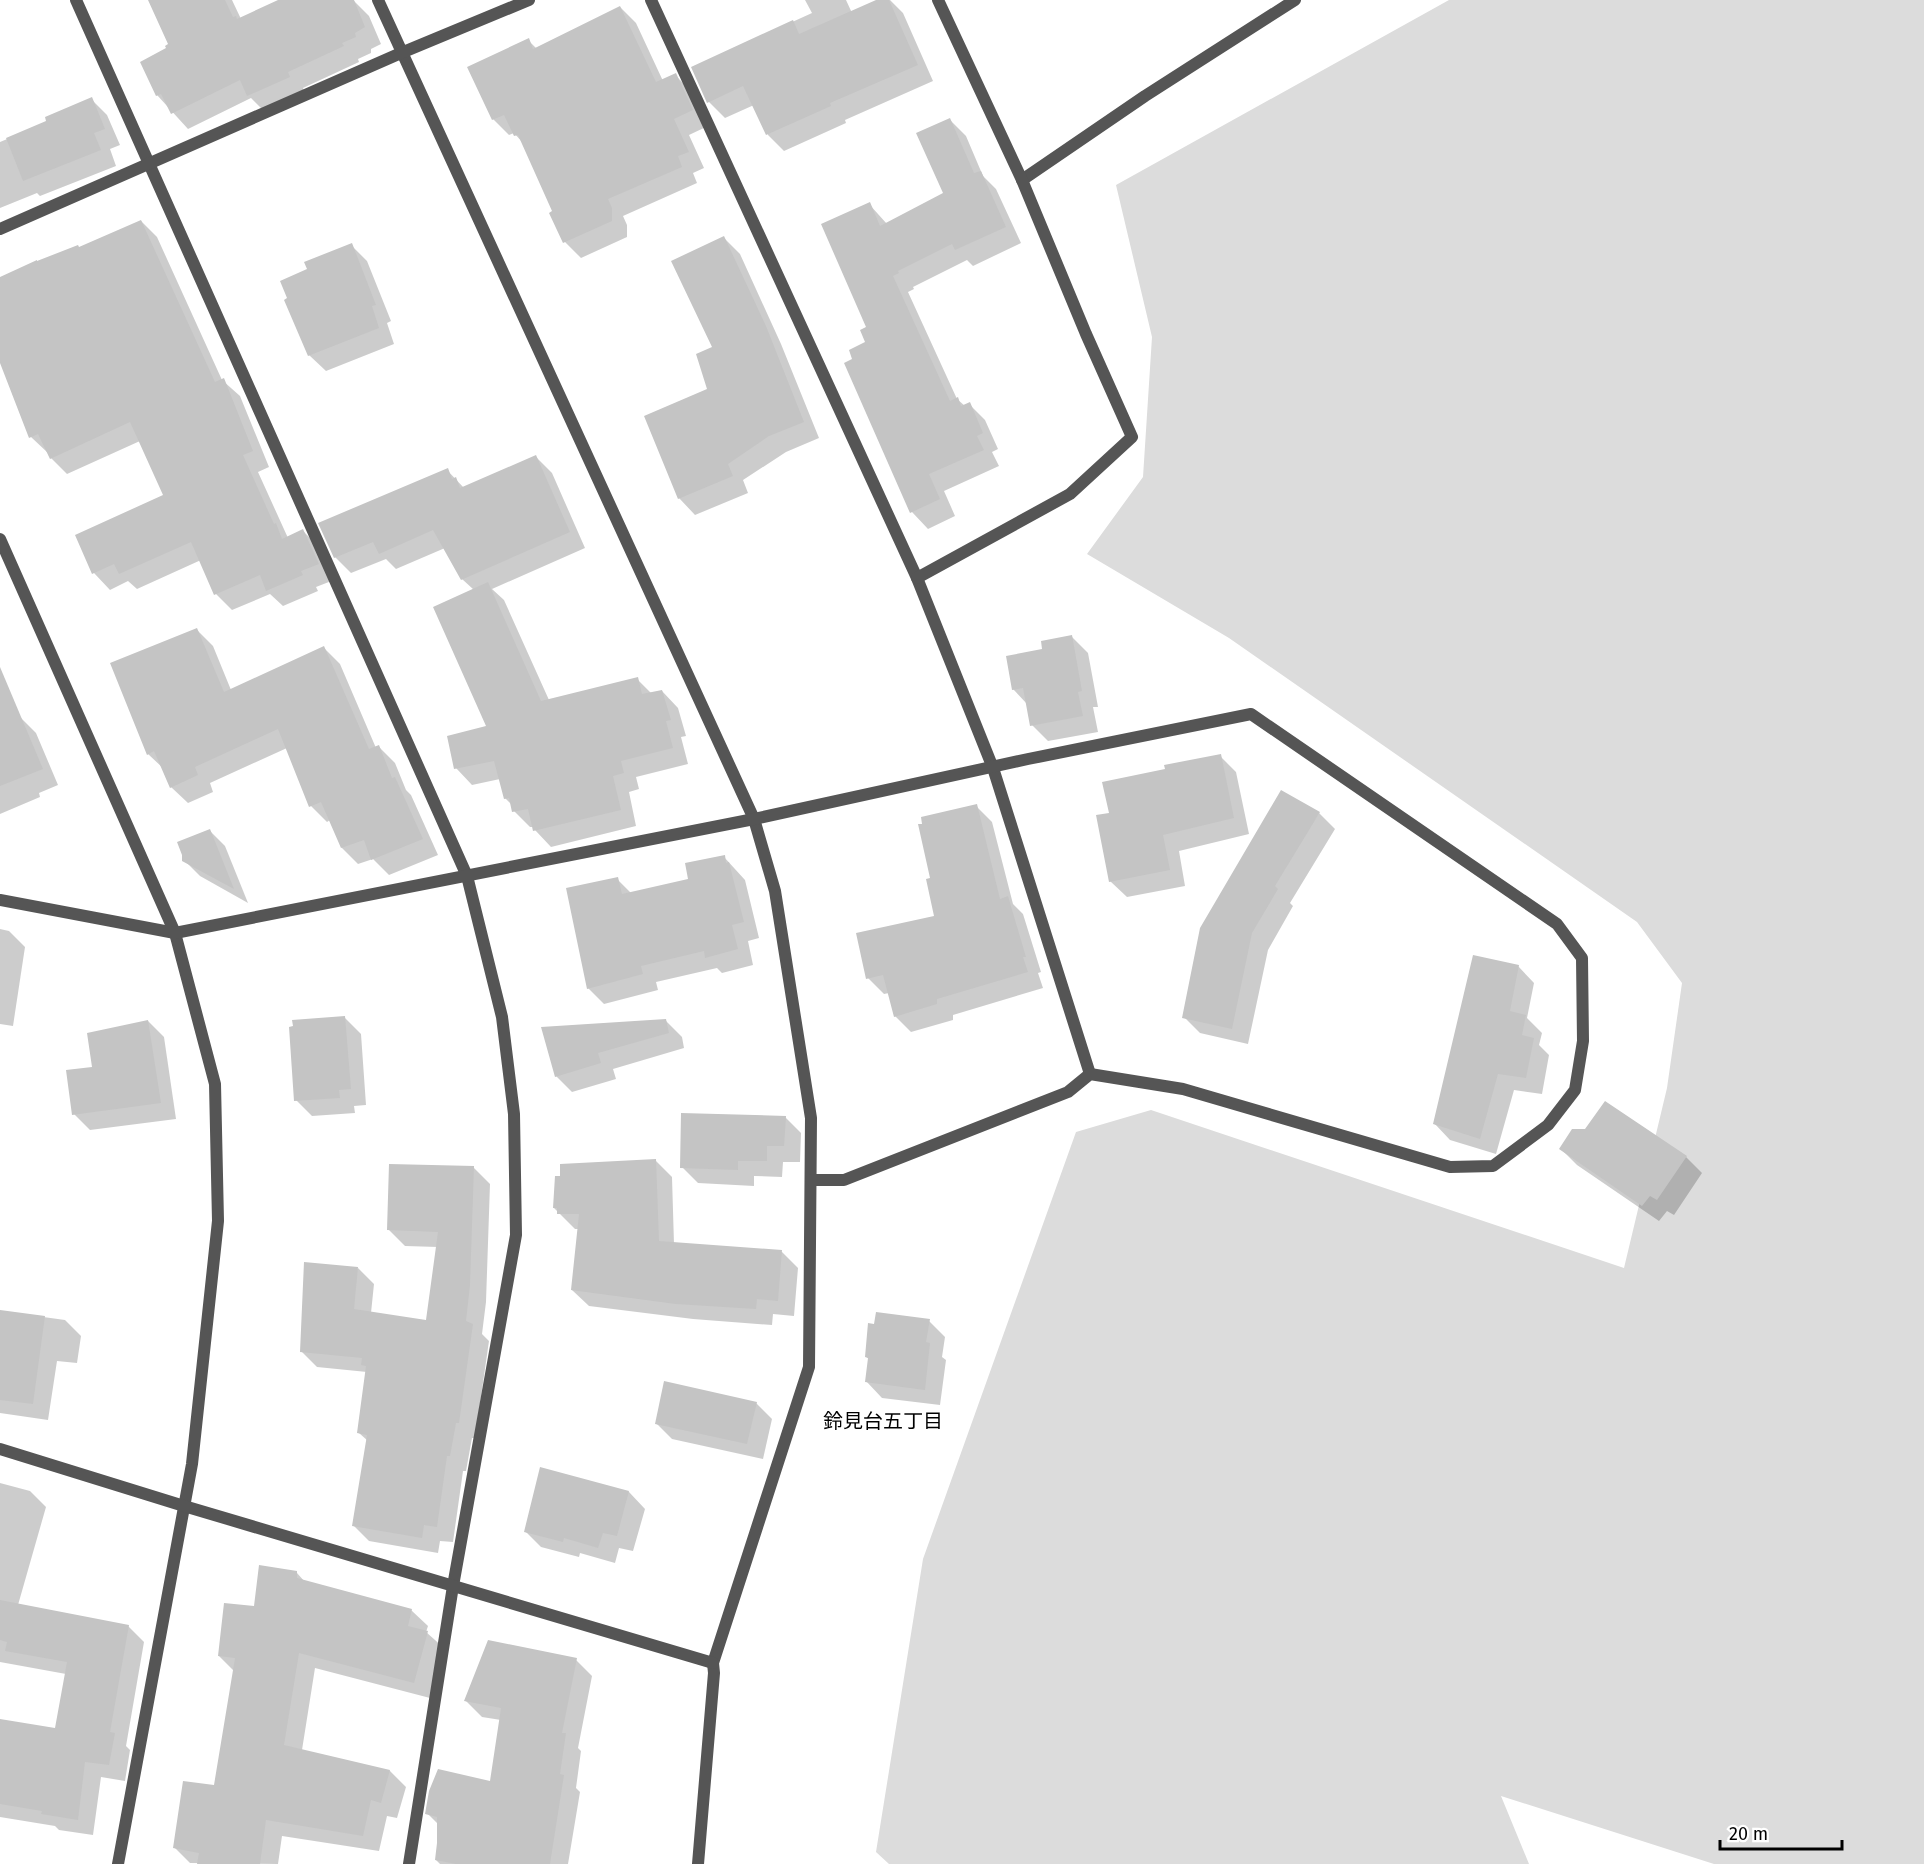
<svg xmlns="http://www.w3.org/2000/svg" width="1924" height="1864" font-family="'Fira Sans','Noto Sans JP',sans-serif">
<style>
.green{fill:#dcdcdc}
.shadow{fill:#0003}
.building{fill:#c4c4c4}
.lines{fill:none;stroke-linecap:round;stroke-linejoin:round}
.street{stroke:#555;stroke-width:12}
.labels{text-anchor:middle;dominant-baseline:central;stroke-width:5;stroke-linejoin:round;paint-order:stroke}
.neighbourhood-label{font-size:20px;fill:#000;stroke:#fff}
</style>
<rect width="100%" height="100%" fill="#fff"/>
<polygon class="green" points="1449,0 1924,0 1924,1864 1714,1864 1501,1796 1529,1864 889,1864 876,1852 923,1559 1076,1132 1151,1110 1624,1268 1667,1088 1682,983 1637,922 1229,638 1087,554 1143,477 1152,337 1116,185"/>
<g class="shadow">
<polygon points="150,0 232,0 241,19 282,0 353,0 369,16 381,44 371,49 371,53 358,59 359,62 303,88 305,93 264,111 251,98 188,129 157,95 170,45"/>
<polygon points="805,0 846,0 852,13 880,0 890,0 903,13 933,81 845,120 846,123 784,151 768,135 754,105 725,118 709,102 693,67 812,13"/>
<polygon points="620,7 636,23 663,81 675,75 691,91 708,126 689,135 704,168 693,173 697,183 623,216 627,225 627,237 581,258 565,242 551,213 554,212 523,143 514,133 509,135 493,119 528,40 537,49"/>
<polygon points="91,99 107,115 120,145 110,149 116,166 40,196 37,193 0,208 0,142 48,122"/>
<polygon points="949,119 966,136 983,176 996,189 1021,243 973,266 967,260 913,287 914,289 908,292 957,399 965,406 969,404 985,420 998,449 992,452 999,466 944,491 955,516 928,529 912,512 846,364 854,360 867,342 869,204 887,224 945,194"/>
<polygon points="141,221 157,237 222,380 240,396 269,467 258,472 288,538 303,531 319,547 334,580 316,587 318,591 283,606 270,594 232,610 216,594 201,560 137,589 128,581 110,590 94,573 77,536 165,496 140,441 67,474 51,458 48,453 31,437 0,359 0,279 79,249"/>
<polygon points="724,238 740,254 781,344 819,438 786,452 743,480 748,493 695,515 679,498 709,390"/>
<polygon points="351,245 367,261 391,321 387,323 394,344 326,371 309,355 309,270"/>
<polygon points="536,457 552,473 585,548 492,589 504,600 549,700 637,679 652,694 662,691 678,708 686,736 681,737 688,764 636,777 639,789 629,792 636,826 551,847 535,830 534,827 530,827 514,811 512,805 505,798 500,779 472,785 456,768 488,727 474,590 462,579 445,548 396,569 386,559 351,573 335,557 447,470 464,488"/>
<polygon points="197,630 213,646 231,690 324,648 340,664 376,748 379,747 395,763 406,790 411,795 438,855 389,875 373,859 358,864 342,848 330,820 327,822 311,806 287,748 210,783 213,792 188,803 171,787 164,769 148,754"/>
<polygon points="1072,637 1088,653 1098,707 1093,707 1098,732 1048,741 1032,725 1027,704 1013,689 1044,651"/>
<polygon points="20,717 36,733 58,785 39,793 40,797 0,814 0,725"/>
<polygon points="1220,756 1236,772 1249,834 1179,851 1185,886 1127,897 1110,881 1110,815 1166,770"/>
<polygon points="976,806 992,822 1013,904 1023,914 1041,972 1038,973 1043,988 953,1015 953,1020 911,1032 895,1016 889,993 884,994 868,978 936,917 932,879"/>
<polygon points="1319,813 1335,829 1290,903 1293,906 1268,950 1248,1044 1200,1033 1184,1017"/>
<polygon points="209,830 225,846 248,903 200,876 184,860"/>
<polygon points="724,857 745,880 759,938 748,941 753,965 722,973 717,968 656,982 658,990 604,1004 588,988 617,879 632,894 689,880"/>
<polygon points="0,929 9,931 25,947 13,1026 0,1024"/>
<polygon points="1518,966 1534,983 1527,1018 1542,1033 1539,1045 1549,1055 1542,1094 1514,1090 1496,1154 1450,1140 1434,1123"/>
<polygon points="345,1018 361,1034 366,1105 354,1106 355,1113 312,1116 296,1100"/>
<polygon points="148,1021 164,1037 176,1119 90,1130 74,1114 93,1068"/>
<polygon points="666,1021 682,1037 684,1048 613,1069 616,1079 572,1092 556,1076 543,1028"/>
<polygon points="785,1117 801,1133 800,1162 783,1162 782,1177 754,1176 754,1186 698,1183 682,1167"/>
<polygon points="1561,1149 1686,1157 1702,1173 1674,1215 1667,1211 1659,1221 1577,1165"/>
<polygon points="655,1160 672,1177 674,1244 782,1252 798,1268 794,1316 773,1314 772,1325 693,1319 589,1306 572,1290 579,1229 575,1229 554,1208"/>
<polygon points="473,1167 490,1184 486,1302 482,1334 489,1341 475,1438 472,1438 466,1471 463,1471 453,1542 440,1541 438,1553 369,1541 353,1525 368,1441 359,1433 367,1372 317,1367 301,1351 358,1268 374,1284 371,1313 427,1321 438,1247 405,1246 389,1230"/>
<polygon points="0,1311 65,1320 81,1336 77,1363 57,1361 48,1420 0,1413"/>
<polygon points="929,1321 945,1337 942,1357 946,1360 940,1405 882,1398 866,1381 869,1360 867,1357"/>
<polygon points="756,1403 772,1419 763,1459 672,1439 656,1423"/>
<polygon points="541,1469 629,1492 645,1509 633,1551 619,1548 615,1563 580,1553 579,1557 541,1547 525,1531"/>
<polygon points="0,1483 30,1491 46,1507 18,1605 128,1626 144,1642 126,1746 130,1750 125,1781 101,1777 93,1835 59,1830 55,1826 0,1817 0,1720 56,1730 66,1674 0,1662"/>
<polygon points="297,1573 305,1582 411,1610 428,1626 426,1632 444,1648 430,1698 315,1668 302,1750 390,1771 406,1787 397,1818 387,1816 379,1851 282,1836 278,1864 190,1863 174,1847 215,1787 234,1671 219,1656 255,1608"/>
<polygon points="576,1660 592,1676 578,1748 581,1751 576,1788 580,1792 568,1864 440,1864 436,1860 439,1825 427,1813 491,1783 501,1720 482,1717 466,1701"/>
</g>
<g class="building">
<polygon points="148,0 225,0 233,17 236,16 237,19 278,0 354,0 365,27 355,33 356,37 342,43 344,46 288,72 290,77 247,96 240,80 171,114 161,94 156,96 140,62 166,48 165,46 168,44"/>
<polygon points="876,0 889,0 918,65 830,103 831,106 766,135 743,86 707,103 691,67 793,20 799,34"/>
<polygon points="620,6 656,82 676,73 693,110 674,119 689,152 678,156 682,167 608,199 612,208 612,221 563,243 549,213 552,211 518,135 514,136 504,115 492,120 467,67 529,38 533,49"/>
<polygon points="92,97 105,129 94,133 101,150 23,181 6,138 46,121 45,117"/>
<polygon points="950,118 974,173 981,171 1006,227 955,250 952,244 898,271 899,273 893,276 950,401 958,397 961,406 970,402 983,433 977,436 984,450 929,474 940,499 910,513 844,363 852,359 849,350 865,342 860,330 866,327 821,224 870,202 880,226 943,193 916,133"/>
<polygon points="141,220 215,382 224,378 253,451 243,455 274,524 276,523 282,539 303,529 319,564 301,571 303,575 266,591 260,575 214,595 191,542 119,574 114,564 92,574 75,535 163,495 130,422 50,459 38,434 29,438 0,363 0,277 37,260 37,261 78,245 79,247"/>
<polygon points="724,236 766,326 804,422 769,436 728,464 733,476 678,499 644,416 707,389 696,354 712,347 671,261"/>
<polygon points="352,243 376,305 372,306 379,328 308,356 284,300 287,298 280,281 307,269 304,262"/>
<polygon points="536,455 570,532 461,580 433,530 379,554 373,542 334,558 318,523 448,468 452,479 456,477 460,488"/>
<polygon points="488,582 541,701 638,677 642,694 662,690 671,720 666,721 673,748 621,761 624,773 613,776 621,810 533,831 528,809 512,812 509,798 504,799 494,761 454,769 447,736 486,726 433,607"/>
<polygon points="197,628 224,692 324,646 369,749 379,745 392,778 395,777 423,839 371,860 364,840 341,848 321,802 309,807 278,729 195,767 198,775 170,788 154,751 147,755 110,663"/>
<polygon points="1072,635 1082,691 1078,692 1083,716 1030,726 1023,688 1012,690 1006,656 1042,649 1041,641"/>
<polygon points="0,667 43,769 0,786"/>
<polygon points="1221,754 1234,818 1163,835 1170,870 1109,882 1096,815 1109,813 1102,782 1165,769 1164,765"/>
<polygon points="1281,790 1320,812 1275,886 1278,889 1252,933 1232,1029 1182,1018 1200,928"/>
<polygon points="977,804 1000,899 1008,896 1026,957 1023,957 1028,972 937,999 937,1004 894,1017 883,975 866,979 856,933 934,916 926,879 930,878 918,824 922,824 921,817"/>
<polygon points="210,829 234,889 182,861 182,855 177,842"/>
<polygon points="725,855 726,863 729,862 744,922 732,925 738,949 705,958 704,951 641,966 643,974 587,989 566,888 618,877 622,894 688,879 685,863"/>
<polygon points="1473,955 1519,965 1510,1011 1526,1015 1522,1035 1534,1038 1526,1078 1498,1074 1480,1139 1433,1124"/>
<polygon points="345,1016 351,1089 339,1090 340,1098 294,1101 289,1027 293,1026 292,1020"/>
<polygon points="666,1019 669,1033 598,1053 601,1063 555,1077 541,1027"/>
<polygon points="148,1020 161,1103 72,1115 66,1070 92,1067 87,1033"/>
<polygon points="1605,1101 1687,1156 1657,1200 1650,1196 1642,1206 1559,1149 1572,1129 1585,1129"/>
<polygon points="681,1113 786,1116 784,1146 767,1146 767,1161 738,1161 738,1170 680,1168"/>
<polygon points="656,1159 659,1241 782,1250 778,1301 757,1299 756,1309 676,1304 571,1290 579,1214 557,1214 557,1208 553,1208 555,1176 560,1176 560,1164"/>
<polygon points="389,1164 474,1166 470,1285 466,1321 473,1324 459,1423 456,1423 450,1456 447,1456 437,1527 424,1525 422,1538 352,1526 367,1435 357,1433 366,1366 361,1365 362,1358 300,1352 304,1262 358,1267 354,1309 426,1320 438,1232 387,1230"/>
<polygon points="0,1310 45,1316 33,1404 0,1400"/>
<polygon points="876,1312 930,1319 926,1342 930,1343 925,1390 865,1382 868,1358 865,1357 868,1323 874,1324"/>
<polygon points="664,1381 757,1402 747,1444 655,1424"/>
<polygon points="540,1467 629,1491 617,1536 603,1533 598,1548 564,1538 563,1542 524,1532"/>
<polygon points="259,1565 297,1571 297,1578 412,1609 408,1626 428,1631 414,1683 299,1653 284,1745 390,1770 381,1803 371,1800 363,1836 266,1820 260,1864 197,1864 199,1853 173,1848 183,1781 214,1785 235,1658 218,1656 224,1603 254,1606"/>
<polygon points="0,1600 129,1625 110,1732 115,1733 109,1765 85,1762 78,1820 41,1814 42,1811 0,1804 0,1719 55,1728 67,1662 5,1651 7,1642 0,1640"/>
<polygon points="488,1640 577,1658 562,1733 566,1733 560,1774 564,1775 550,1864 456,1864 435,1860 437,1843 437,1817 425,1814 429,1791 438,1769 490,1781 501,1708 464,1701"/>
</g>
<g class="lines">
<g class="street">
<polyline points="76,0 467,876 502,1017 514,1114 516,1235 453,1586 409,1864"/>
<polyline points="378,0 754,819 775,891 811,1118 809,1367 713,1663 714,1673 698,1864"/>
<polyline points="651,0 917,578 993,768 1090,1074"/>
<polyline points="1022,180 1145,96 1295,0"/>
<polyline points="0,229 401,53 529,0"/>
<polyline points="0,539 175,933 215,1084 218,1221 192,1464 118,1864"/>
<polyline points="917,578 1070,494 1132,437 1086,334 1022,180 938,0"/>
<polyline points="0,900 175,933 754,819 1028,759 1251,714 1557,924 1582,958 1583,1041 1575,1090 1548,1125 1493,1166 1450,1167 1183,1089 1090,1074 1068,1092 844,1180 811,1180"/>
<polyline points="0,1449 184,1506 713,1663"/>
</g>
</g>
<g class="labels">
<g class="neighbourhood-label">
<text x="883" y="1421">鈴見台五丁目</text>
</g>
</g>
<path d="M1720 1840v9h122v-9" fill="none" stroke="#000000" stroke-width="3"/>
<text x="1729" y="1840" font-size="18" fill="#000000" stroke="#ffffff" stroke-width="4.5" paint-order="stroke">20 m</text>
</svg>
